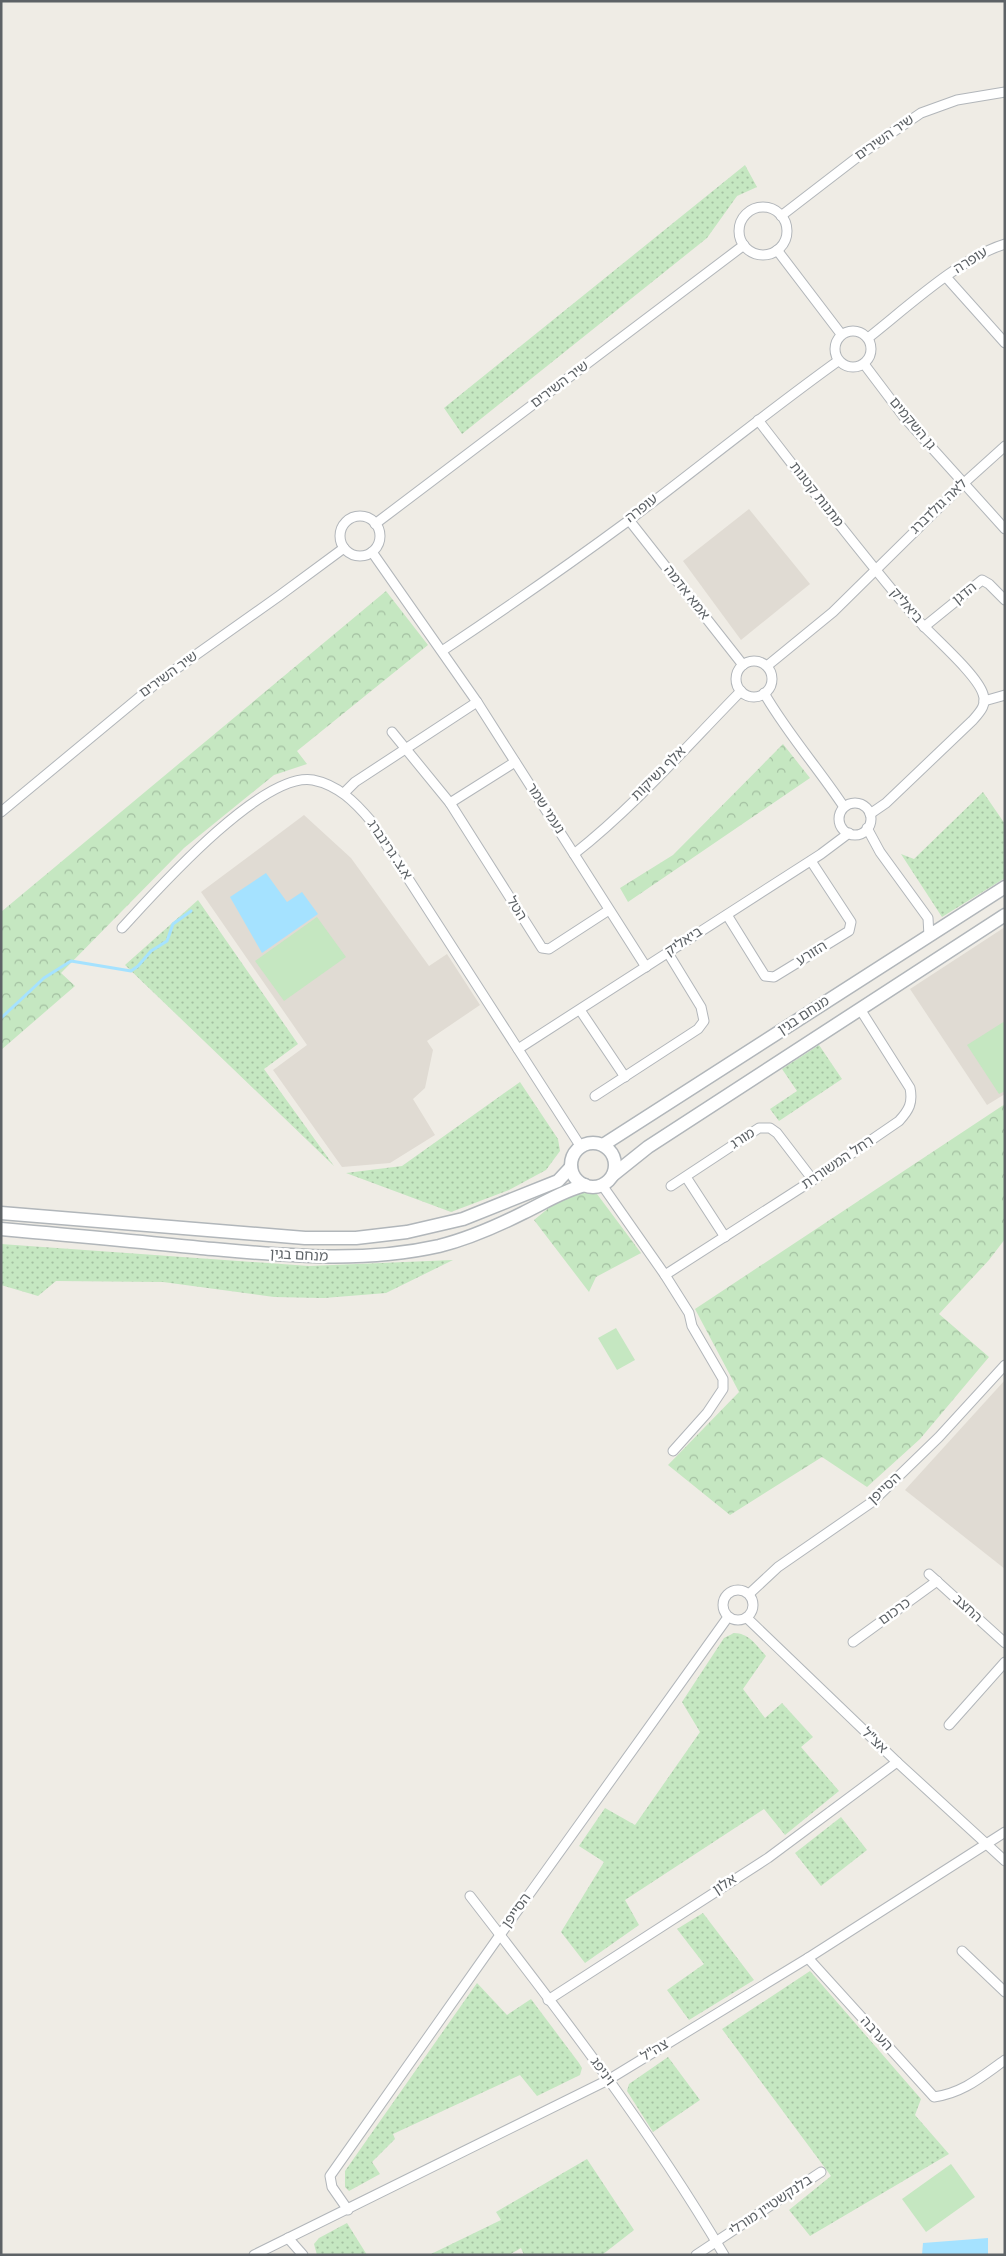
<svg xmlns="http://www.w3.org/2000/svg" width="1006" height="2256" font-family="Overpass,'Noto Sans Hebrew',sans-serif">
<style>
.education{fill:#e0dbd3}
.grass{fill:url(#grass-dots)}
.park{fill:url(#park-crowns)}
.pitch{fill:#c5e7c1}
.water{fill:#a5e2ff}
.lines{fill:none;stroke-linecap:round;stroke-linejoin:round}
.stream{stroke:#a5e2ff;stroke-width:3}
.street-casing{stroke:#b2b6ba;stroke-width:11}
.secondary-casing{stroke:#b1b6ba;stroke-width:15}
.street{stroke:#fff;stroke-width:9}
.secondary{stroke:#fff;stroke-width:12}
.labels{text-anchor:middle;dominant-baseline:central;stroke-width:5;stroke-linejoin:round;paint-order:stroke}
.street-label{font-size:14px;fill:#5d6266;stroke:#fff}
</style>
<defs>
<pattern id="grass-dots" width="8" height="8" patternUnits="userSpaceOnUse" patternTransform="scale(1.25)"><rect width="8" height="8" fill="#c5e7c1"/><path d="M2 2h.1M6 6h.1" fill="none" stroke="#a3bfa1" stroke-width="1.8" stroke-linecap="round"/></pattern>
<pattern id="park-crowns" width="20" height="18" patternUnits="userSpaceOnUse" patternTransform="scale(1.25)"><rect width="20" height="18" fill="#c5e7c1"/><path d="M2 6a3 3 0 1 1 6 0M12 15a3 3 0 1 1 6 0" fill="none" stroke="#a3bfa1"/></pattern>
</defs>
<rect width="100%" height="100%" fill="#efece5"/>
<g class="education">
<polygon points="749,509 810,584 741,640 683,561"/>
<polygon points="304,815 351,858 429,966 447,954 480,1005 427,1041 433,1050 425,1088 413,1099 435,1135 390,1163 342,1167 273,1070 307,1045 201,892"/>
<polygon points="1005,927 1005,1094 987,1105 910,989"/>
<polygon points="1005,1380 1005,1569 905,1490"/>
</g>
<g class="grass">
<polygon points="745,165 757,187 737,196 707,238 462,434 444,408"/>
<polygon points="983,792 1005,824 1005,878 942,917 901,854 914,859"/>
<polygon points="198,900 298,1044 264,1069 334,1166 125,965"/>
<polygon points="819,1045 842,1079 779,1121 770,1109 797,1091 782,1069"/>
<polygon points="520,1082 558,1139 560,1151 546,1170 509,1190 451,1212 346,1173 402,1166"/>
<polygon points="1,1244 309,1266 453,1260 386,1293 324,1298 274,1297 163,1282 56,1281 38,1296 1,1285"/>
<path d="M734,1633C749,1633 757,1646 766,1656L743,1689L765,1718L782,1703L813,1737L801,1747L839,1791L785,1835L764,1809L625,1900L639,1925L585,1963L561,1932L604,1862L579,1846L605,1808L635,1825L700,1732L682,1702L724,1638Z"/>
<polygon points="841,1817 867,1850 821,1886 795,1853"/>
<polygon points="703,1913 754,1980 689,2020 667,1990 704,1964 677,1929"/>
<polygon points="810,1971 921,2099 915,2115 949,2154 810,2236 789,2210 831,2176 722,2029"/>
<polygon points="477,1983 507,2015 531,1999 579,2063 582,2068 580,2075 537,2096 520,2075 393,2134 395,2139 372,2162 380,2174 349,2191 345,2187 345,2171"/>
<polygon points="668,2057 700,2100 653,2132 627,2091 629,2084"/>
<polygon points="587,2159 634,2230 602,2255 524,2255 521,2248 509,2255 429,2255 501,2220 496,2212"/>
<polygon points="347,2223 367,2255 317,2255 314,2244 319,2238"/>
</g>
<g class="park">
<polygon points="386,591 428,645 297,751 307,764 274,775 184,848 61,973 75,986 1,1050 1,912"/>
<polygon points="783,744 810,778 628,902 620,888 673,855"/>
<polygon points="1005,1104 1005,1239 989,1260 939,1314 989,1357 920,1439 867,1487 822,1457 730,1515 668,1465 739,1392 695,1309"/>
<polygon points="579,1191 597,1194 641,1253 596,1277 589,1292 534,1220 556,1202"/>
</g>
<g class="pitch">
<polygon points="317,917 346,957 284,1001 255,961"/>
<polygon points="1005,1021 1005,1091 999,1094 967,1045"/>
<polygon points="616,1328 635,1360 617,1370 598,1338"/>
<polygon points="951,2164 975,2197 926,2232 902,2199"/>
</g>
<g class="water">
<polygon points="266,873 287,902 302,892 318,914 262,953 230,897"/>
<polygon points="988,2238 988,2255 922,2255 923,2243"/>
</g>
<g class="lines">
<polyline class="stream" points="1,1018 44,978 71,961 131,971 138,966 151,951 167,941 173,924 191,911"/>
<g class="street-casing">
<g id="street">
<circle cx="763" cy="231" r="24"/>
<polyline points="781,216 868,149 921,113 957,100 1005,92"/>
<polyline points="777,250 841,334"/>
<polyline points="946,277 1005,343"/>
<circle cx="853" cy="349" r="18"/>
<path d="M868,338C905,309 961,257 1005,244"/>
<polyline points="864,364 904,417 1005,529"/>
<path d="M758,420C809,486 860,553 915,617C931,635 977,674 983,694C987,705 980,712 973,720L886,803L870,814"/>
<circle cx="360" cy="536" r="20"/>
<polyline points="629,520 743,665"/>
<polyline points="375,524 744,245"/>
<polyline points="372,552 477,702 646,967"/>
<polyline points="924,627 982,580 989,584 1005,600"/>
<path d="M442,651C505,609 567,566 628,521C698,468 767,412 838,361"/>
<circle cx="754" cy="679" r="18"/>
<polyline points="767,666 833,612 964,483 1005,446"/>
<path d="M764,693C787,733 819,769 844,807"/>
<polyline points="984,701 1005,695"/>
<polyline points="392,732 450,803 542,948 549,949 609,910"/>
<polyline points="344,793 355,782 477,702"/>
<polyline points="450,803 515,762"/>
<circle cx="855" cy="819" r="16"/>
<polyline points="1,812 159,681 279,596 344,548"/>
<polyline points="867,828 880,852 928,918 929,936"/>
<path d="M574,854C635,806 687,746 741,691"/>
<polyline points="727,915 765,976 774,977 849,931 851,922 811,861"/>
<path d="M122,928C156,891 262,771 313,780C338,785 355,802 371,821L581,1147"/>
<polyline points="580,1010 625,1077"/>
<polyline points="518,1049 821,854 849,833"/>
<polyline points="595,1096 698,1029 704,1021 701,1007 668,953"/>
<polyline points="686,1177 725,1237"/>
<polyline points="602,1185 665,1275 689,1313 692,1326 723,1379 723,1389 707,1413 673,1451"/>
<polyline points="671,1186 759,1128 770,1128 777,1133 813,1180"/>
<path d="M665,1275L813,1180L899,1121C909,1110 913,1103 910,1088L860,1009"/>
<polyline points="929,1574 1005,1643"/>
<circle cx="738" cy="1605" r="15"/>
<polyline points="749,1594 778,1567 872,1502 939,1437 1005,1365"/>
<polyline points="747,1618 897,1762 1005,1861"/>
<polyline points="853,1642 937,1581"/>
<polyline points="949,1725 1005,1662"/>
<path d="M470,1896C559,2011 650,2129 724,2255"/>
<polyline points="962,1951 1005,1992"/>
<path d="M808,1958L934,2097C963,2093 981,2077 1005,2060"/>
<polyline points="548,2000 768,1858 897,1762"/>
<polyline points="348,2210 332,2187 330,2176 500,1935 728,1617"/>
<polyline points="288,2238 303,2255"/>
<polyline points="254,2255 608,2080 808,1958 1005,1832"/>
<polyline points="696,2255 821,2172"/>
</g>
</g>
<g class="secondary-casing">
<g id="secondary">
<circle cx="593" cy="1165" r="22"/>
<polyline points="603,1145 1005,887"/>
<polyline points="613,1175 648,1147 1005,915"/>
<polyline points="1,1213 305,1238 356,1238 407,1232 463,1219 558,1181 571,1167"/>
<path d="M1,1229C68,1235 135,1241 201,1248C281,1255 359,1264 439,1246C467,1239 497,1226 523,1213C544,1203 562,1191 585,1185"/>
</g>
</g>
<use href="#street" class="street"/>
<use href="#secondary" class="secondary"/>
</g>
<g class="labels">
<g class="street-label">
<text transform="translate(885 138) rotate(-35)">שיר השירים</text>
<text transform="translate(971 261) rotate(-32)">עופרה</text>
<text transform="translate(560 385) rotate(-37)">שיר השירים</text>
<text transform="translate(912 424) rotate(50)">גן השקמים</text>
<text transform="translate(816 495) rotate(52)">מתנות קטנות</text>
<text transform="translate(939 507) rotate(-44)">לאה גולדברג</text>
<text transform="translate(642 509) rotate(-38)">עופרה</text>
<text transform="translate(686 593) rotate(52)">אמא אדמה</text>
<text transform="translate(965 594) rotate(-39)">הדגן</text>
<text transform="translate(906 606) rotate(49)">ביאליק</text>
<text transform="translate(169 675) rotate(-36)">שיר השירים</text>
<text transform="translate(659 774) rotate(-45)">אלף נשיקות</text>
<text transform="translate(545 809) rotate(57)">נעמי שמר</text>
<text transform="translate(389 850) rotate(56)">א.צ. גרינברג</text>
<text transform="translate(516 909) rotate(58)">הטל</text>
<text transform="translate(684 942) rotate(-33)">ביאליק</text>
<text transform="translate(812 954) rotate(-32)">הזורע</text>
<text transform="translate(804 1016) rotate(-33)">מנחם בגין</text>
<text transform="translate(743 1139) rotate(-33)">מורג</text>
<text transform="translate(838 1163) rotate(-34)">רחל המשוררת</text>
<text transform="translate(299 1256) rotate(3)">מנחם בגין</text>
<text transform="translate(885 1489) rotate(-43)">הסייפן</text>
<text transform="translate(967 1609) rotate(42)">החצב</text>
<text transform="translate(895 1612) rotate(-36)">כרכום</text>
<text transform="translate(874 1741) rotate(44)">אצ"ל</text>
<text transform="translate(725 1885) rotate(-33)">אלון</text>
<text transform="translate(517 1911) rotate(-54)">הסייפן</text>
<text transform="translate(876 2034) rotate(48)">הערבה</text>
<text transform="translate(655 2051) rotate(-31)">צה"ל</text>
<text transform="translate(602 2072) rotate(54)">ויניפג</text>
<text transform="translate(771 2206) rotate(-34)">בלנקשטיין מורלי</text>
</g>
</g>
<rect width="1006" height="2256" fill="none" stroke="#5d6266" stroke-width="5"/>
</svg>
